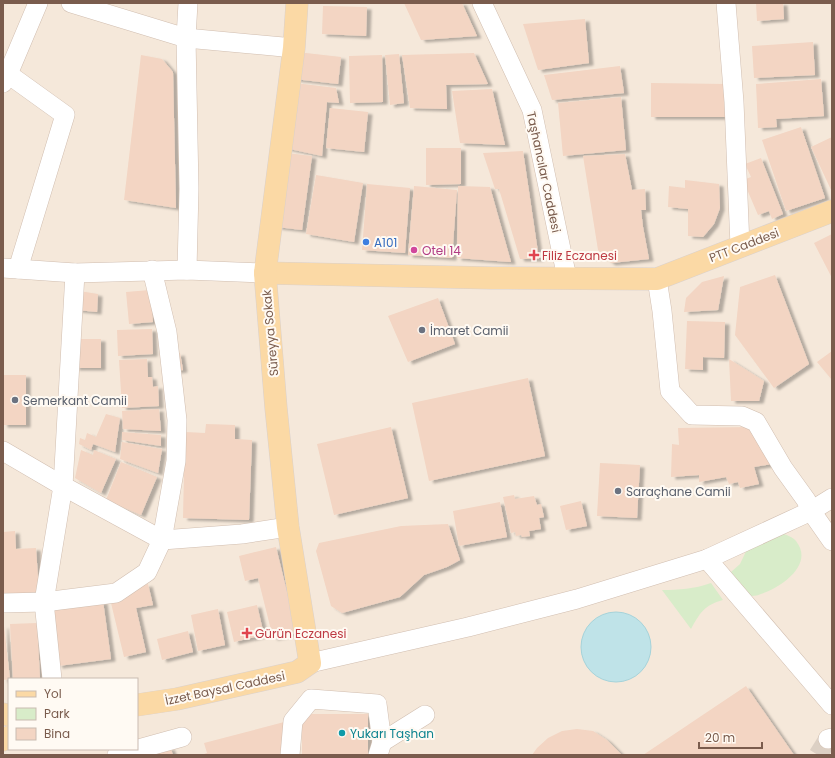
<svg xmlns="http://www.w3.org/2000/svg" width="835" height="758" font-family="Poppins,sans-serif">
<style>
.residential{fill:#f5e8da;fill-rule:evenodd}
.green{fill:#d8ecc9}
.water{fill:#bfe3e8;stroke:#a5d3da}
.building{fill:#f3d5c3;filter:url(#shadow)}
.lines{fill:none;stroke-linecap:round;stroke-linejoin:round}
.street-tunnel{stroke:#dcd0c4;stroke-width:19;stroke-dasharray:19 10;stroke-linecap:butt}
.street-casing{stroke:#d1beb0;stroke-width:20}
.primary-casing{stroke:#dad1cd;stroke-width:23}
.street{stroke:#fff;stroke-width:19}
.primary{stroke:#fbd9a5;stroke-width:22}
.shop-dot{fill:#3f7fe0;stroke:#fffaf3;stroke-width:1.5}
.hotel-dot{fill:#d1479c;stroke:#fffaf3;stroke-width:1.5}
.health-dot{fill:#e0444e;stroke:#fffaf3;stroke-width:1.5}
.worship-dot{fill:#6b7280;stroke:#fffaf3;stroke-width:1.5}
.culture-dot{fill:#0f9aa8;stroke:#fffaf3;stroke-width:1.5}
.labels{text-anchor:middle;dominant-baseline:central;stroke-width:4;stroke-linejoin:round;paint-order:stroke}
.street-label{font-size:12px;fill:#7a5c4d;stroke:#fffaf3}
.shop-label{font-size:12px;fill:#366cbe;stroke:#fffaf3;text-anchor:start}
.hotel-label{font-size:12px;fill:#b23c85;stroke:#fffaf3;text-anchor:start}
.health-label{font-size:12px;fill:#be3a42;stroke:#fffaf3;text-anchor:start}
.worship-label{font-size:12px;fill:#5b616d;stroke:#fffaf3;text-anchor:start}
.culture-label{font-size:12px;fill:#0d838f;stroke:#fffaf3;text-anchor:start}
</style>
<defs>
<filter id="shadow"><feDropShadow dx="4.5" dy="2.5" stdDeviation="1" flood-color="#0004"/></filter>
</defs>
<rect width="100%" height="100%" fill="#fdf6ec"/>
<path class="residential" d="M3,3H832V755H3ZM9,679H137V749H9Z"/>
<g class="green">
<path d="M777,531C783,534 792,536 796,541C815,565 780,588 761,594C757,596 752,596 748,596L731,572L740,564L749,545Z"/>
<path d="M711,583L723,600C704,605 700,613 691,629L662,590C679,590 694,589 711,583Z"/>
</g>
<circle class="water" cx="616" cy="647" r="35"/>
<g class="building">
<polygon points="404,3 462,3 477,36 421,40"/>
<polygon points="756,3 783,3 784,19 757,21"/>
<polygon points="323,6 367,7 366,36 322,34"/>
<polygon points="585,19 589,63 538,70 523,24"/>
<polygon points="813,42 815,75 754,78 752,46"/>
<polygon points="297,52 341,57 338,84 294,79"/>
<polygon points="474,53 488,84 446,85 447,109 410,108 402,55"/>
<polygon points="399,54 404,103 390,105 385,55"/>
<polygon points="141,55 162,59 173,72 176,208 124,200"/>
<polygon points="382,55 383,102 350,103 349,56"/>
<polygon points="620,66 624,93 552,100 544,75"/>
<polygon points="821,79 824,116 776,119 777,127 758,128 756,84"/>
<polygon points="295,83 336,88 339,103 327,102 322,156 285,148"/>
<polygon points="651,83 726,84 725,117 651,117"/>
<polygon points="492,89 505,145 460,143 452,91"/>
<polygon points="621,97 626,150 563,156 558,103"/>
<polygon points="330,108 368,112 364,152 326,148"/>
<polygon points="801,127 825,198 786,211 762,140"/>
<polygon points="832,137 832,192 811,147"/>
<polygon points="426,148 461,148 461,184 426,185"/>
<polygon points="523,151 539,259 520,259 499,189 495,189 483,153"/>
<polygon points="287,153 312,156 302,230 277,227"/>
<polygon points="625,154 632,190 645,189 646,210 641,210 643,227 649,259 611,263 598,250 583,156"/>
<polygon points="761,158 783,214 772,219 769,211 758,215 743,180 751,177 745,164"/>
<polygon points="316,175 363,183 354,242 306,234"/>
<polygon points="685,180 719,184 720,208 714,224 703,237 688,236 688,209 668,207 669,186 685,188"/>
<polygon points="367,184 410,188 405,253 362,250"/>
<polygon points="414,186 457,190 452,258 408,255"/>
<polygon points="458,186 490,187 511,262 457,258"/>
<polygon points="832,234 832,278 814,243"/>
<polygon points="775,275 809,364 774,388 735,335 740,287"/>
<polygon points="724,276 718,310 684,312 686,298 702,282"/>
<polygon points="150,290 153,322 129,324 126,292"/>
<polygon points="79,291 98,294 97,312 77,310"/>
<polygon points="438,298 455,344 408,362 388,316"/>
<polygon points="687,321 725,322 724,358 703,357 703,370 685,369"/>
<polygon points="152,329 153,354 118,356 117,330"/>
<rect x="75" y="339" width="26" height="29"/>
<polygon points="832,351 832,380 817,362"/>
<polygon points="180,353 183,370 175,371 172,355"/>
<polygon points="147,359 148,377 152,377 153,387 158,386 159,406 122,408 119,360"/>
<polygon points="729,359 764,381 759,401 731,401"/>
<rect x="3" y="375" width="23" height="50"/>
<polygon points="528,378 545,456 429,481 412,403"/>
<polygon points="159,409 161,431 123,429 122,411"/>
<polygon points="106,414 120,418 115,452 93,444 91,450 79,444 80,438 85,440 87,433 96,437"/>
<polygon points="206,424 235,425 235,439 252,440 249,520 183,518 185,432 205,433"/>
<polygon points="391,427 408,498 334,515 317,444"/>
<polygon points="753,427 772,464 754,467 759,484 740,488 738,482 729,484 726,477 699,482 699,475 671,477 672,444 679,445 678,428"/>
<polygon points="122,432 161,435 161,446 122,440"/>
<polygon points="122,442 162,449 158,473 120,459"/>
<polygon points="81,450 93,455 94,450 116,459 101,493 75,478"/>
<polygon points="121,462 157,477 141,515 106,500"/>
<polygon points="600,463 640,465 637,518 597,516"/>
<polygon points="514,495 515,499 534,496 537,505 541,504 544,517 539,518 541,529 529,531 530,536 522,537 521,535 516,536 515,532 511,533 503,497"/>
<polygon points="581,501 587,526 566,530 560,506"/>
<polygon points="500,502 507,537 459,546 453,511"/>
<polygon points="448,524 460,560 447,567 424,575 400,597 342,613 331,606 316,551 319,543 401,526"/>
<polygon points="15,531 16,549 36,548 39,592 3,595 3,532"/>
<polygon points="276,547 297,633 273,638 258,578 245,581 239,556"/>
<polygon points="148,584 153,605 136,608 146,652 124,657 111,603 124,600 122,590"/>
<polygon points="103,601 111,659 58,666 50,608"/>
<polygon points="257,605 264,635 234,642 227,612"/>
<polygon points="218,609 225,645 198,651 191,615"/>
<polygon points="37,623 40,678 13,679 10,624"/>
<polygon points="3,626 4,626 10,679 3,680"/>
<polygon points="188,631 193,652 162,660 157,639"/>
<polygon points="746,686 794,755 643,755"/>
<rect x="302" y="714" width="66" height="41"/>
<polygon points="288,721 282,755 201,755 207,753 204,743"/>
<polygon points="577,729 593,731 607,740 622,755 532,755 537,748 548,738 562,731"/>
<polygon points="170,747 173,755 147,755"/>
</g>
<g class="lines">
<polyline class="street-tunnel" points="818,755 828,739"/>
<g class="street-casing">
<g id="street">
<polyline points="71,3 186,38 294,48"/>
<polyline points="482,3 532,110 567,278"/>
<polyline points="726,3 734,102 740,246"/>
<polyline points="8,74 65,115 18,269"/>
<polyline points="3,83 8,74 38,3"/>
<polyline points="3,268 75,273 187,270 265,273"/>
<polyline points="187,270 189,189 186,38 188,3"/>
<polyline points="657,279 662,311 670,391 692,415 742,416 756,422 783,468 806,500 811,511 832,541"/>
<polyline points="3,451 63,486 162,540 242,534 288,527"/>
<polyline points="707,559 832,705"/>
<polyline points="3,603 44,602 116,593 147,572 162,540 176,461 177,420 167,332 152,270"/>
<polyline points="310,663 468,627 577,599 707,559 811,511 832,498"/>
<polyline points="52,679 44,602 63,486 75,273"/>
<polyline points="828,739 832,738"/>
<polyline points="117,755 182,737"/>
<polyline points="290,755 293,721 311,699 377,704 382,742"/>
<polyline points="378,755 382,742 425,715"/>
</g>
</g>
<g class="primary-casing">
<g id="primary">
<polyline points="265,273 492,278 657,279 832,211"/>
<polyline points="137,705 177,699 297,672 310,663 288,527 276,408 265,273 294,48 297,3"/>
<polyline points="3,714 9,715"/>
<polyline points="3,740 9,737"/>
</g>
</g>
<use href="#street" class="street"/>
<use href="#primary" class="primary"/>
</g>
<circle class="shop-dot" cx="366" cy="242" r="4"/>
<circle class="hotel-dot" cx="414" cy="250" r="4"/>
<g class="health-dot">
<path d="M532 249h4v4h4v4h-4v4h-4v-4h-4v-4h4z"/>
<path d="M245 627h4v4h4v4h-4v4h-4v-4h-4v-4h4z"/>
</g>
<g class="worship-dot">
<circle cx="422" cy="330" r="4"/>
<circle cx="15" cy="400" r="4"/>
<circle cx="618" cy="491" r="4"/>
</g>
<circle class="culture-dot" cx="342" cy="733" r="4"/>
<g class="labels">
<g class="street-label">
<text transform="translate(544 172) rotate(78)">Taşhancılar Caddesi</text>
<text transform="translate(744 245) rotate(-21)">PTT Caddesi</text>
<text transform="translate(270 333) rotate(-95)">Süreyya Sokak</text>
<text transform="translate(225 688) rotate(-12)">İzzet Baysal Caddesi</text>
</g>
<g class="shop-label">
<text x="374" y="242">A101</text>
</g>
<g class="hotel-label">
<text x="422" y="250">Otel 14</text>
</g>
<g class="health-label">
<text x="542" y="255">Filiz Eczanesi</text>
<text x="255" y="633">Gürün Eczanesi</text>
</g>
<g class="worship-label">
<text x="430" y="330">İmaret Camii</text>
<text x="23" y="400">Semerkant Camii</text>
<text x="626" y="491">Saraçhane Camii</text>
</g>
<g class="culture-label">
<text x="350" y="733">Yukarı Taşhan</text>
</g>
</g>
<rect width="835" height="758" fill="none" stroke="#7a5c4d" stroke-width="8"/>
<rect x="8" y="678" width="130" height="72" fill="#fffaf3" stroke="#cabbb1"/>
<rect x="16" y="691" width="20" height="6" fill="#fbd9a5" stroke="#cabbb1"/>
<text x="44" y="698" font-size="12" fill="#7a5c4d">Yol</text>
<rect x="16" y="708" width="20" height="12" fill="#d8ecc9" stroke="#cabbb1"/>
<text x="44" y="718" font-size="12" fill="#7a5c4d">Park</text>
<rect x="16" y="728" width="20" height="12" fill="#f3d5c3" stroke="#cabbb1"/>
<text x="44" y="738" font-size="12" fill="#7a5c4d">Bina</text>
<path d="M699 742v6h63v-6" fill="none" stroke="#7a5c4d" stroke-width="2"/>
<text x="705" y="742" font-size="12" fill="#7a5c4d" stroke="#fffaf3" stroke-width="3" paint-order="stroke">20 m</text>
</svg>
